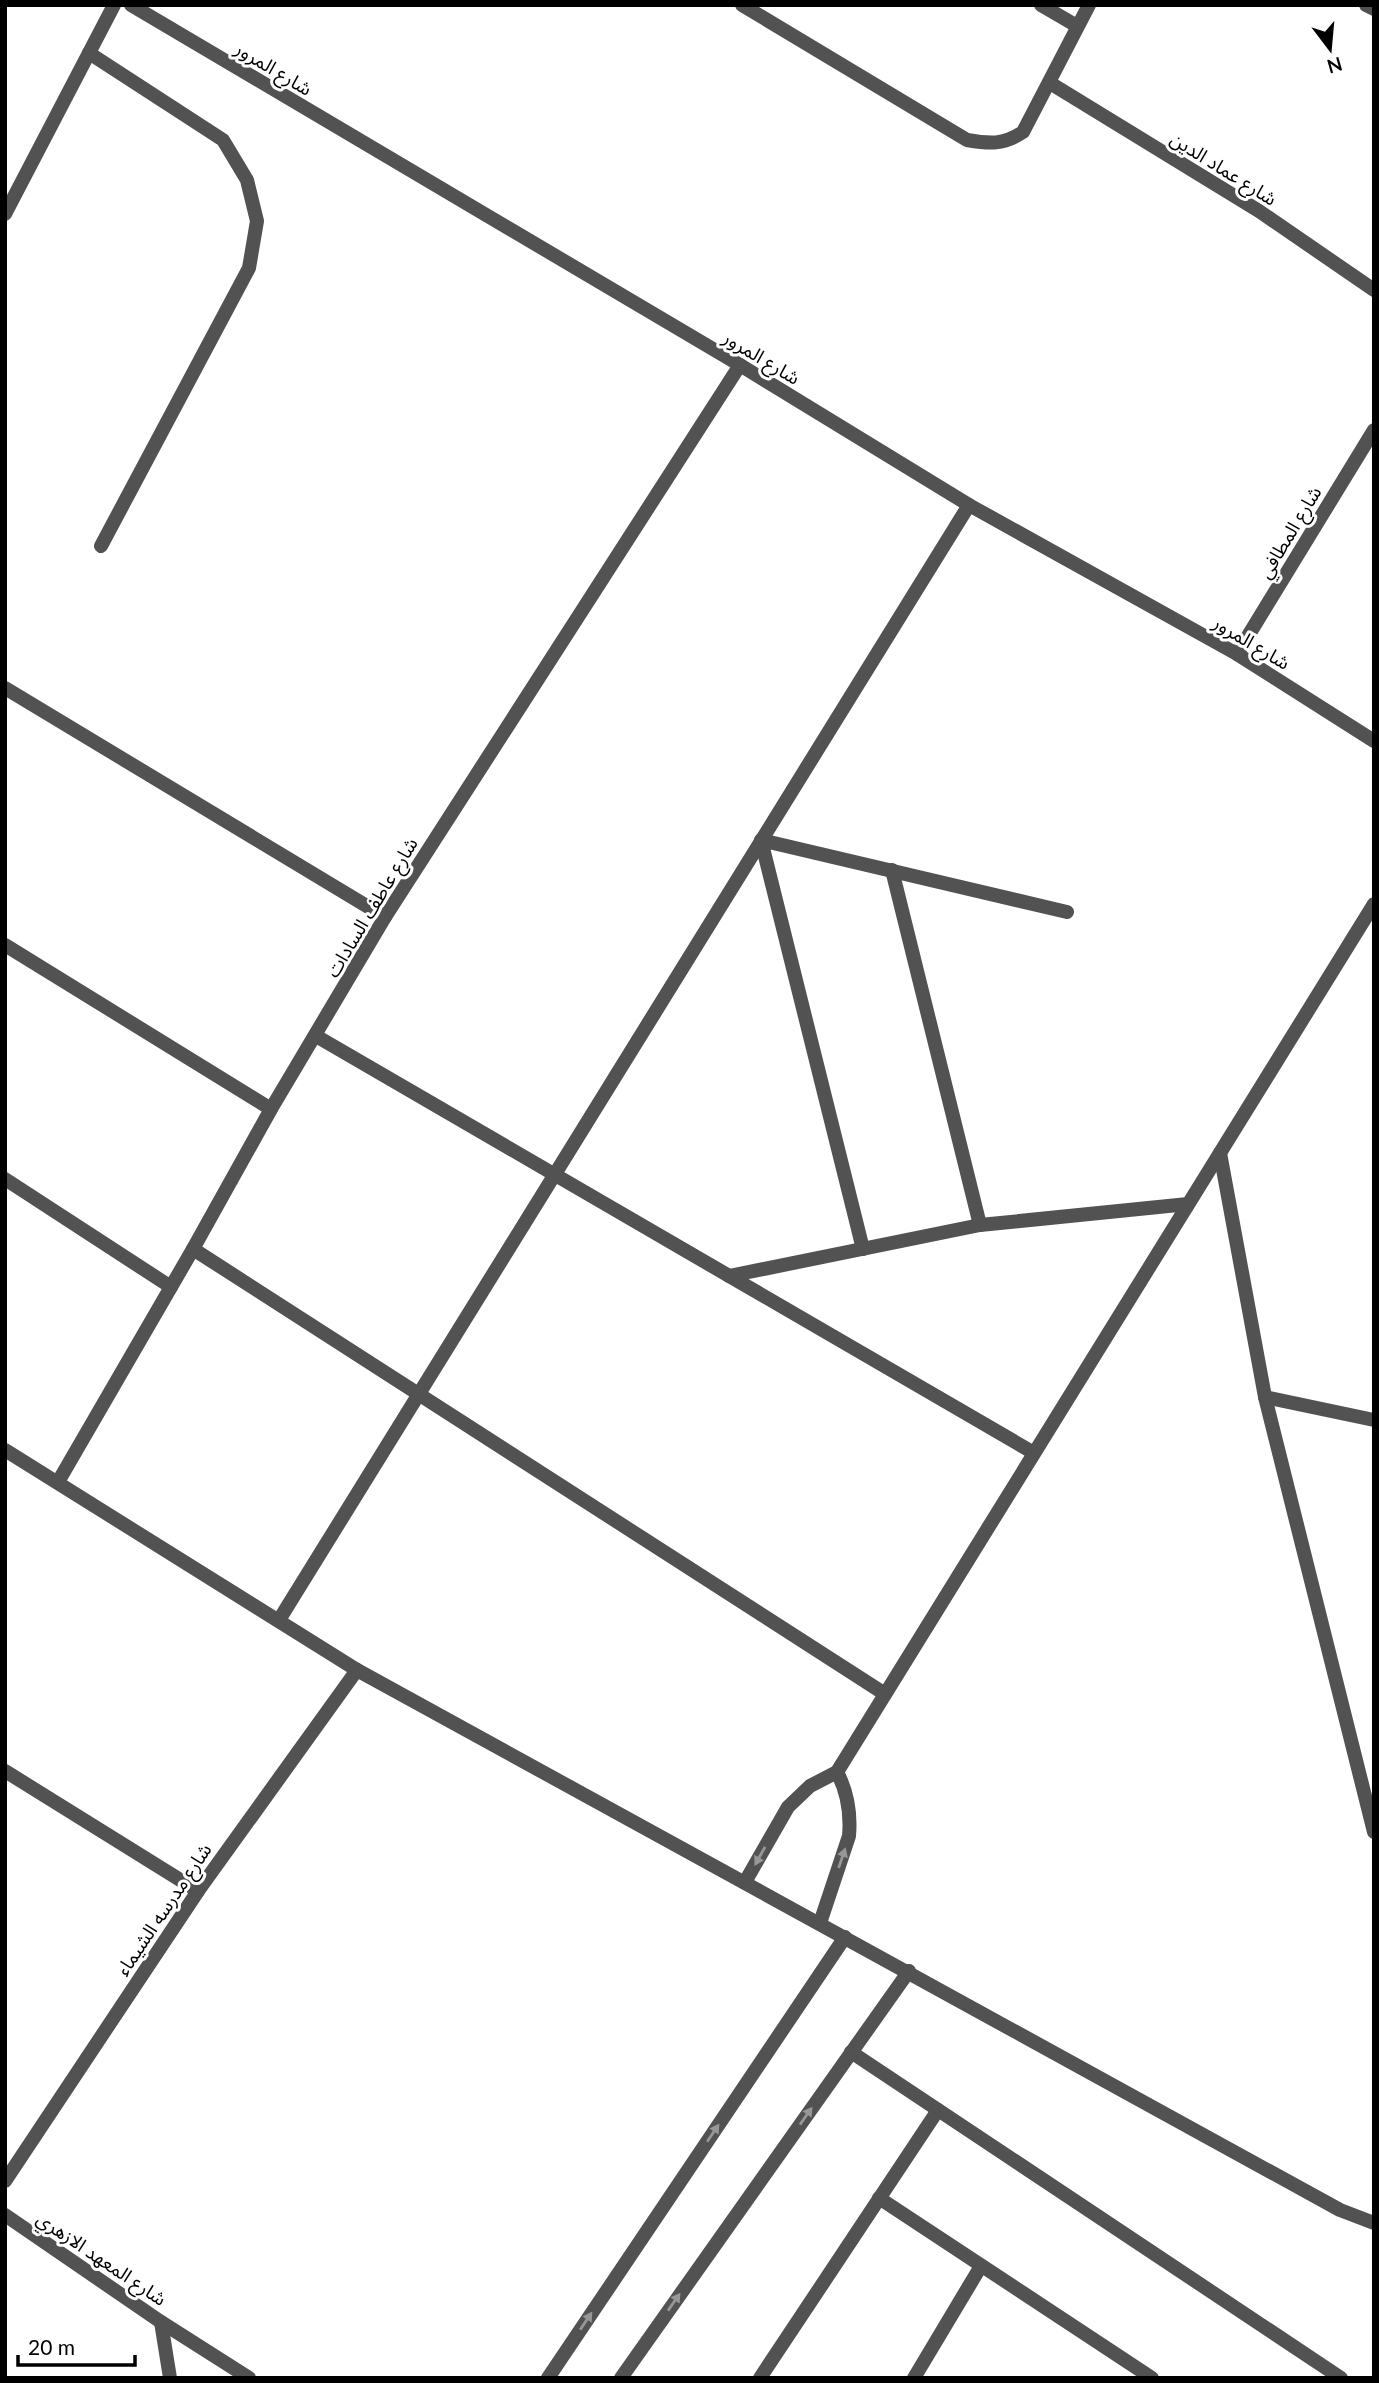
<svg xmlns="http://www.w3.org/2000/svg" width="1379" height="2383" font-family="Lato,'Noto Sans Arabic',sans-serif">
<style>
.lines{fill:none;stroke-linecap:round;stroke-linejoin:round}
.service{stroke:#525252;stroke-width:14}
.minor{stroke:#525252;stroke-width:14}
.oneway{fill:#979797}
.labels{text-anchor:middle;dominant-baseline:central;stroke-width:6;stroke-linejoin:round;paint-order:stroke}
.street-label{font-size:19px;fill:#000;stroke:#fff}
</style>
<rect width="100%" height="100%" fill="#fff"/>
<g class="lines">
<polyline class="service" points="89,53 223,140 247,180 257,221 249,268 101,546"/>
<g class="minor">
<polyline points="131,5 740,365 969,505 1237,654 1374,741"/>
<path d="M742,5L967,140C990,144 1003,145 1023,132L1089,5"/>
<polyline points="1041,5 1077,26"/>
<polyline points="1366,5 1374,9"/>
<polyline points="1050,83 1259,211 1374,290"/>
<polyline points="5,214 114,5"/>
<polyline points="1237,654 1374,430"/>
<polyline points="5,688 385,917"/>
<polyline points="892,870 980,1225"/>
<polyline points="5,945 271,1109"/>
<polyline points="316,1036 1034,1453"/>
<polyline points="1220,1153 1265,1397 1374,1832"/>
<polyline points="5,1179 171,1287"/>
<polyline points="193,1249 885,1694"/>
<polyline points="863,1249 761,840 1067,912"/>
<polyline points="729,1276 980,1225 1188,1204"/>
<polyline points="1265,1397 1374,1420"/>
<polyline points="5,1450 357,1670 1340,2210 1374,2223"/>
<polyline points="58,1482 193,1249 271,1109 385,917 740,365"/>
<polyline points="279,1620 969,505"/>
<polyline points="5,1771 198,1891"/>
<polyline points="745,1882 788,1807 810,1786 837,1772 1374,904"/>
<path d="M820,1923L849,1836C851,1813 848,1793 837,1772"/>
<polyline points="851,2052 1341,2378"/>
<polyline points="5,2181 198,1891 357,1670"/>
<polyline points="879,2198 1152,2378"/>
<polyline points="5,2215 161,2322 249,2378"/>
<polyline points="161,2322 170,2378"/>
<polyline points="548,2378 845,1937"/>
<polyline points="621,2378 909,1971"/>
<polyline points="760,2378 938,2110"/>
<polyline points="914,2378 981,2266"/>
</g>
</g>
<defs><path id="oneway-solid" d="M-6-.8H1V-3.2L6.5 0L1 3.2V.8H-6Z" transform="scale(1.75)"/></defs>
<g class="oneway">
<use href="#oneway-solid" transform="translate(760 1856) rotate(119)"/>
<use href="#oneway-solid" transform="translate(842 1858) rotate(-71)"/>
<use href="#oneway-solid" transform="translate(806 2116) rotate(-55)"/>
<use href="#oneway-solid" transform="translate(713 2133) rotate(-56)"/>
<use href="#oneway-solid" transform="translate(674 2302) rotate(-55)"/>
<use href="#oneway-solid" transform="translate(586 2321) rotate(-56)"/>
</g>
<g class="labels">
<g class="street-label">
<text transform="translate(274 68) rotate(31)">شارع المرور</text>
<text transform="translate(1224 168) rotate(32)">شارع عماد الدين</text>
<text transform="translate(762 357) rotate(31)">شارع المرور</text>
<text transform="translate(1289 532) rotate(-59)">شارع المطافي</text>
<text transform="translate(1252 642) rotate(31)">شارع المرور</text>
<text transform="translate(371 907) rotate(-59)">شارع عاطف السادات</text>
<text transform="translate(163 1909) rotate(-56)">شارع مدرسه الشيماء</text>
<text transform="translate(102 2258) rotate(34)">شارع المعهد الازهري</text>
</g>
</g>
<rect width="1379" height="2383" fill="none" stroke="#000000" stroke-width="14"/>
<g transform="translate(1330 49) rotate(164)" stroke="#ffffff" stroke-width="5" paint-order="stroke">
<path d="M0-5L12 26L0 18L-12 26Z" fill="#000000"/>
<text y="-10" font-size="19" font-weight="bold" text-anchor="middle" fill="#000000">N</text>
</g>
<path d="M18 2355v10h117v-10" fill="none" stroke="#000000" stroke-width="3.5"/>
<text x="28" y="2355" font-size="21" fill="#000000" stroke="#ffffff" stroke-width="5" paint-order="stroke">20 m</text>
</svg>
